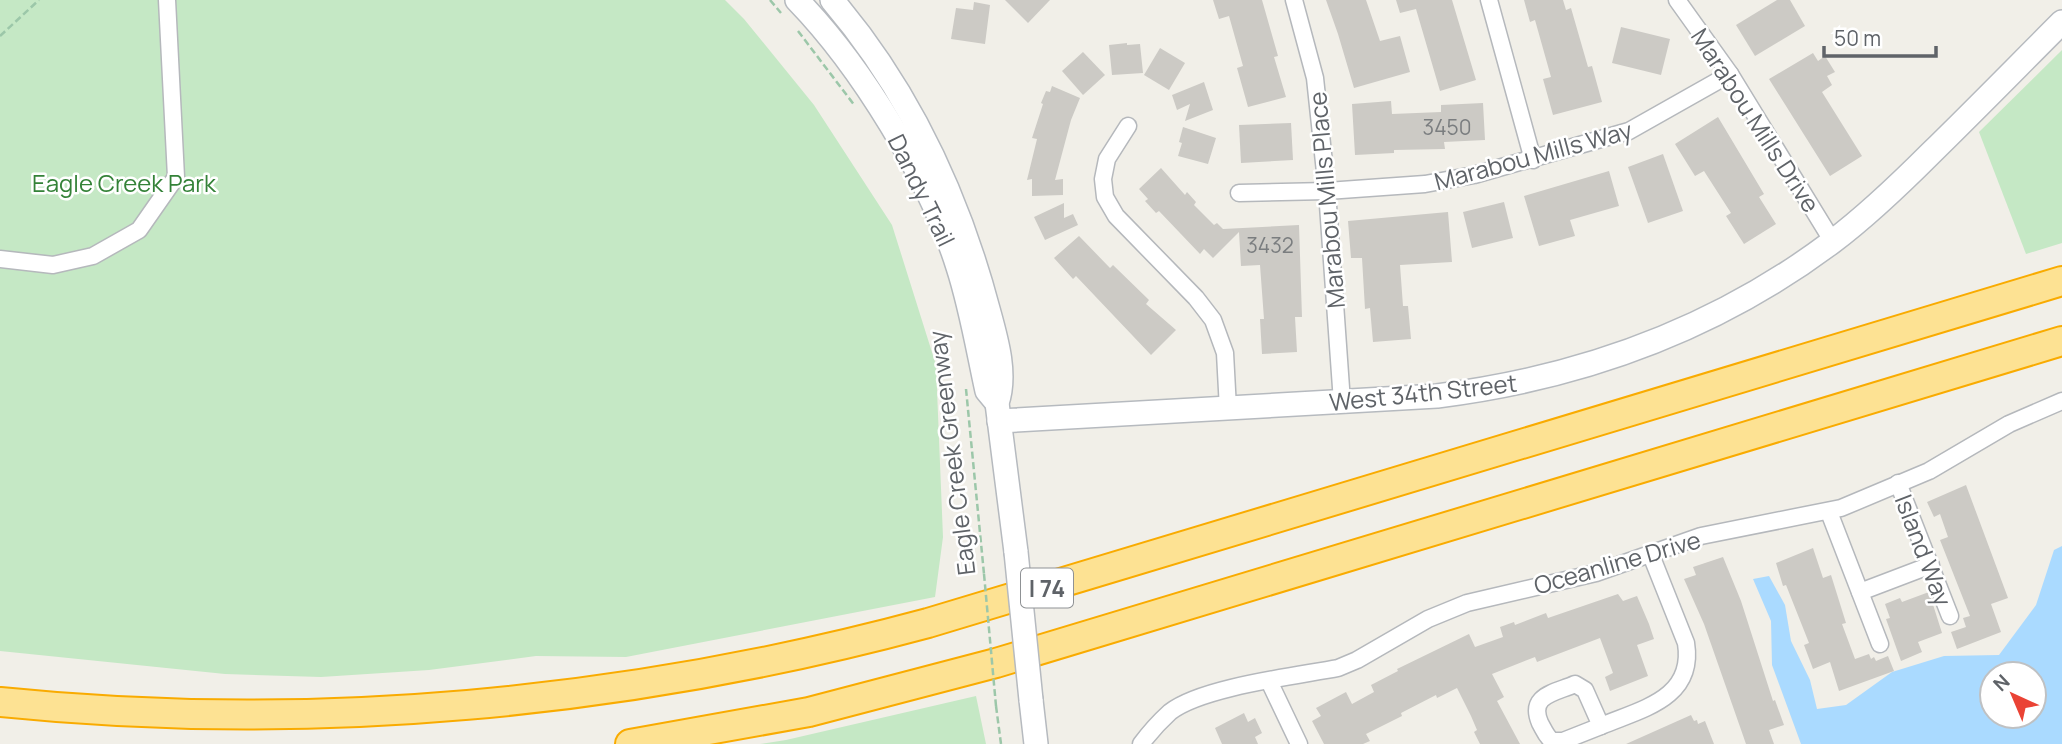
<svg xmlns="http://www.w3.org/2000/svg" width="2062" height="744" font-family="Manrope,sans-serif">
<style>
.green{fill:#c5e8c5}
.water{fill:#aadaff;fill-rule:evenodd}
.building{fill:#cccac5}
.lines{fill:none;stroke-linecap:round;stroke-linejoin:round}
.street-casing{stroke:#b5b8bc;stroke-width:19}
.secondary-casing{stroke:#b6babf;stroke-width:26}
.highway-casing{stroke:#f9ab00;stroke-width:32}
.path{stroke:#9cc7a9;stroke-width:2.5;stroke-dasharray:7 3.5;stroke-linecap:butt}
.street{stroke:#fff;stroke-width:16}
.secondary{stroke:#fff;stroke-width:23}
.highway{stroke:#fde293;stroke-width:28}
.secondary-bridge-casing{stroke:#b6babf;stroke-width:26;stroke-linecap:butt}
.path-bridge{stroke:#9cc7a9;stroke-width:2.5;stroke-dasharray:7 3.5;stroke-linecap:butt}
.secondary-bridge{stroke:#fff;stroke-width:23}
.labels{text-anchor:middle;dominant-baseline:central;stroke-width:5;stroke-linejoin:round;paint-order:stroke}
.number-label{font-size:21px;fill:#7a7d7f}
.shield{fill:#fff;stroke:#8f9295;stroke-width:2}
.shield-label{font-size:23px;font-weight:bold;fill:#5f6368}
.street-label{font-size:24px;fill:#5f6368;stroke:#fff}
.park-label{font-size:24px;fill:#348238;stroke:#fff}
</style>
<rect width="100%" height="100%" fill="#f1efe8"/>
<g class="green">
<polygon points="0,0 725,0 744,19 814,105 892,225 936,365 943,537 935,597 626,657 536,656 429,670 321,677 225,674 0,651"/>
<polygon points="2062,50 2062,243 2026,254 1979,132"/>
<polygon points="976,696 986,744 760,744 786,740"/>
</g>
<path class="water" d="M2062,546V744H1801L1772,665L1771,621L1753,579L1769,576L1785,605L1791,641L1810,680L1817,709L1846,705L1892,672L1944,656L1999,655L2036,605L2054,550ZM1992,674H2034V716H1992Z"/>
<g class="building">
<polygon points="1005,0 1050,0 1028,23"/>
<polygon points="1213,0 1262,0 1278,56 1274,57 1286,97 1248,107 1237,68 1243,66 1229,16 1219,19"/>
<polygon points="1326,0 1366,0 1380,41 1400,36 1410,72 1354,88 1338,34"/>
<polygon points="1396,0 1452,0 1476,80 1440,91 1416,9 1400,13"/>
<polygon points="1524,0 1563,0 1566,10 1571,8 1588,67 1592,66 1602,102 1553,115 1543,79 1551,77 1535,20 1530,22"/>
<polygon points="1777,0 1790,0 1805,26 1755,56 1736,25"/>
<polygon points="974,2 990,5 985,44 951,39 956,8 973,10"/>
<polygon points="1621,27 1670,39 1661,75 1612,63"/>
<polygon points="1127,43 1127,45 1140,44 1143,73 1112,75 1109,45"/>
<polygon points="1160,48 1185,63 1169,90 1144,75"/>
<polygon points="1083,52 1105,75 1083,95 1062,71"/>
<polygon points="1813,53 1818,61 1825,56 1835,72 1827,76 1832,85 1822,92 1862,156 1830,176 1769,79"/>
<polygon points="1204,82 1213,110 1185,121 1190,104 1177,110 1172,95"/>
<polygon points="1052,86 1080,98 1071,120 1055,180 1063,179 1063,195 1032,196 1032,179 1027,180 1037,139 1032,138 1043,104 1041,103 1046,91 1050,92"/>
<polygon points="1391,101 1392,114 1441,112 1441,105 1483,103 1485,140 1444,142 1445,149 1394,150 1394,153 1355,155 1352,104"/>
<polygon points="1718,117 1764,194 1759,197 1776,224 1744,244 1726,216 1731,213 1704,171 1695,176 1675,144"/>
<polygon points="1291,123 1293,160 1241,163 1239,125"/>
<polygon points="1183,127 1216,138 1208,164 1178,156 1182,143 1179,142"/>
<polygon points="1663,154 1683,211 1648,223 1628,167"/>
<polygon points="1161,168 1185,195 1187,192 1196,202 1194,205 1214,225 1217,223 1223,229 1299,225 1302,317 1295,317 1297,352 1262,354 1260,319 1264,319 1260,265 1241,266 1239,232 1213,258 1204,249 1200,254 1159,211 1156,213 1145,201 1148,199 1139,189"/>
<polygon points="1609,171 1619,206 1570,220 1575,236 1539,246 1524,196"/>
<polygon points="1504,202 1513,238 1472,248 1463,212"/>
<polygon points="1064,203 1064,218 1073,214 1078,225 1045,240 1034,217"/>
<polygon points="1448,212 1452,262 1400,265 1403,306 1408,306 1411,339 1373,342 1370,308 1365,309 1362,258 1351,258 1348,221"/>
<polygon points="1079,236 1110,268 1113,265 1149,300 1146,304 1176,330 1151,355 1076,276 1073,279 1054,258"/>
<polygon points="1966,485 2008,598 1991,604 2001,632 1957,649 1951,632 1966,627 1963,618 1970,616 1940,540 1948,537 1940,514 1934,517 1927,502"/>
<polygon points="1813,548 1823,578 1831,575 1846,623 1842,624 1855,659 1869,654 1871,659 1874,657 1876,661 1888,656 1894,671 1839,691 1830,662 1813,669 1804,645 1809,643 1786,585 1783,586 1776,563"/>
<polygon points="1723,557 1741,601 1773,701 1775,700 1784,725 1769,730 1774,744 1746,744 1704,624 1684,579 1696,575 1693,567"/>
<polygon points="1929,592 1942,633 1918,642 1922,652 1901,661 1886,619 1890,618 1885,604 1900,598 1902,602"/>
<polygon points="1618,594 1623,601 1637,596 1649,624 1654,639 1637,645 1648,676 1610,691 1605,677 1613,673 1600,638 1537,662 1535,657 1492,674 1504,697 1497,701 1520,744 1480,744 1474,732 1477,730 1471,716 1457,688 1437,698 1436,695 1401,713 1402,716 1366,734 1370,741 1363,744 1324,744 1312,721 1321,716 1316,708 1346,692 1352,704 1374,692 1371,685 1398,671 1397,669 1469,634 1475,647 1503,637 1500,627 1514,622 1515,625 1546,613 1548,618"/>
<polygon points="1244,713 1248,722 1255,718 1262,733 1255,737 1258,744 1222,744 1215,728"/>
<polygon points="1691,715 1694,721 1697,720 1698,724 1705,721 1714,744 1626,744"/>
</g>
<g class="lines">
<g class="street-casing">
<g id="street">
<polyline points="1294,0 1315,78 1327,191 1342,402"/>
<polyline points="1489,0 1533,160"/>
<polyline points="1677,0 1730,74 1833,242"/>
<polyline points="1128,126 1107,159 1103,179 1105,197 1116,216 1196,298 1213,320 1225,353 1228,409"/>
<polyline points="1239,193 1327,191 1425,184 1474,175 1629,131 1730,74"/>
<polyline points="0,259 53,265 93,256 139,230 176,177 167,0"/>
<polyline points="1898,483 1950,616"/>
<polyline points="1829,512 1880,644"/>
<polyline points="1860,592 1931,565"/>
<polyline points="1269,681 1299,744"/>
<path d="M1575,684L1585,690L1601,726L1563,741H1552C1546,736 1544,730 1540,723C1528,695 1555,693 1575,684Z"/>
<path d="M1601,726C1641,709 1695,699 1686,643L1651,555"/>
<path d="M1141,744C1150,732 1159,722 1170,712C1202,687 1296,676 1338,668L1357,660L1428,619L1467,603L1596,573L1701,536L1841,508L1929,471L2009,424L2062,401"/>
</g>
</g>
<g class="secondary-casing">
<g id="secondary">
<path d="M797,0C861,66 930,178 958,267C971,307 978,350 987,391L997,403"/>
<path d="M832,0C908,89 958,196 988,309C996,338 1007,374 997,403L1016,552"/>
<path d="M999,421L1437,396C1581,378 1716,329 1832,242C1868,215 1900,184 1931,153C1975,110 2018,66 2062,22"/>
<polyline points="1031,700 1036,744"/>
</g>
</g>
<g class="highway-casing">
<g id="highway">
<path d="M0,702C310,734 628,704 928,623L2062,281"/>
<polyline points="630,744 809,712 996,663 2062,341"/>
</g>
</g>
<g class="path">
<polyline points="770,0 781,13"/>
<polyline points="798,31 855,106"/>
<polyline points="0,36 39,0"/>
<polyline points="966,389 984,574"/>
<polyline points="996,706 1001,744"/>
</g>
<use href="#street" class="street"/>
<use href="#secondary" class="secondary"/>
<use href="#highway" class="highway"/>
<g class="secondary-bridge-casing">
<polyline id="secondary-bridge" points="1016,552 1031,700"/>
</g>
<polyline class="path-bridge" points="984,574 996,706"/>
<use href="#secondary-bridge" class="secondary-bridge"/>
</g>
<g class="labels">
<g class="number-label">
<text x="1447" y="127">3450</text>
<text x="1270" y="245">3432</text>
</g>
<rect class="shield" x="1021" y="568.5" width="52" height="39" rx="5"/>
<g class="shield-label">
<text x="1047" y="588">I 74</text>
</g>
<g class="street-label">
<text transform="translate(1756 120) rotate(57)">Marabou Mills Drive</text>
<text transform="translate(1533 155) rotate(-15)">Marabou Mills Way</text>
<text transform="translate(922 190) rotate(64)">Dandy Trail</text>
<text transform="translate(1326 200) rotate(-95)">Marabou Mills Place</text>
<text transform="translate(1423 392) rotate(-6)">West 34th Street</text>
<text transform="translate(951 453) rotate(-97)">Eagle Creek Greenway</text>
<text transform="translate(1924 550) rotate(69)">Island Way</text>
<text transform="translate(1617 562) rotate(-16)">Oceanline Drive</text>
</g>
<g class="park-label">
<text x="124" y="182">Eagle Creek Park</text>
</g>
</g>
<g transform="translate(2013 695) rotate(316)"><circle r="33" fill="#ffffff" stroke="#bfc1c3" stroke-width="2"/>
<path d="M0-5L12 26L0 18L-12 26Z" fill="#ea4335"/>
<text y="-10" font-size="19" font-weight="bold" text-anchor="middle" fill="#5f6368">N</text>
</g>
<path d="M1824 46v10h112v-10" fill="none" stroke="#5f6368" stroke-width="3.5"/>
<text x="1834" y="46" font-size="21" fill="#5f6368" stroke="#ffffff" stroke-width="5" paint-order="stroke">50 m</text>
</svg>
